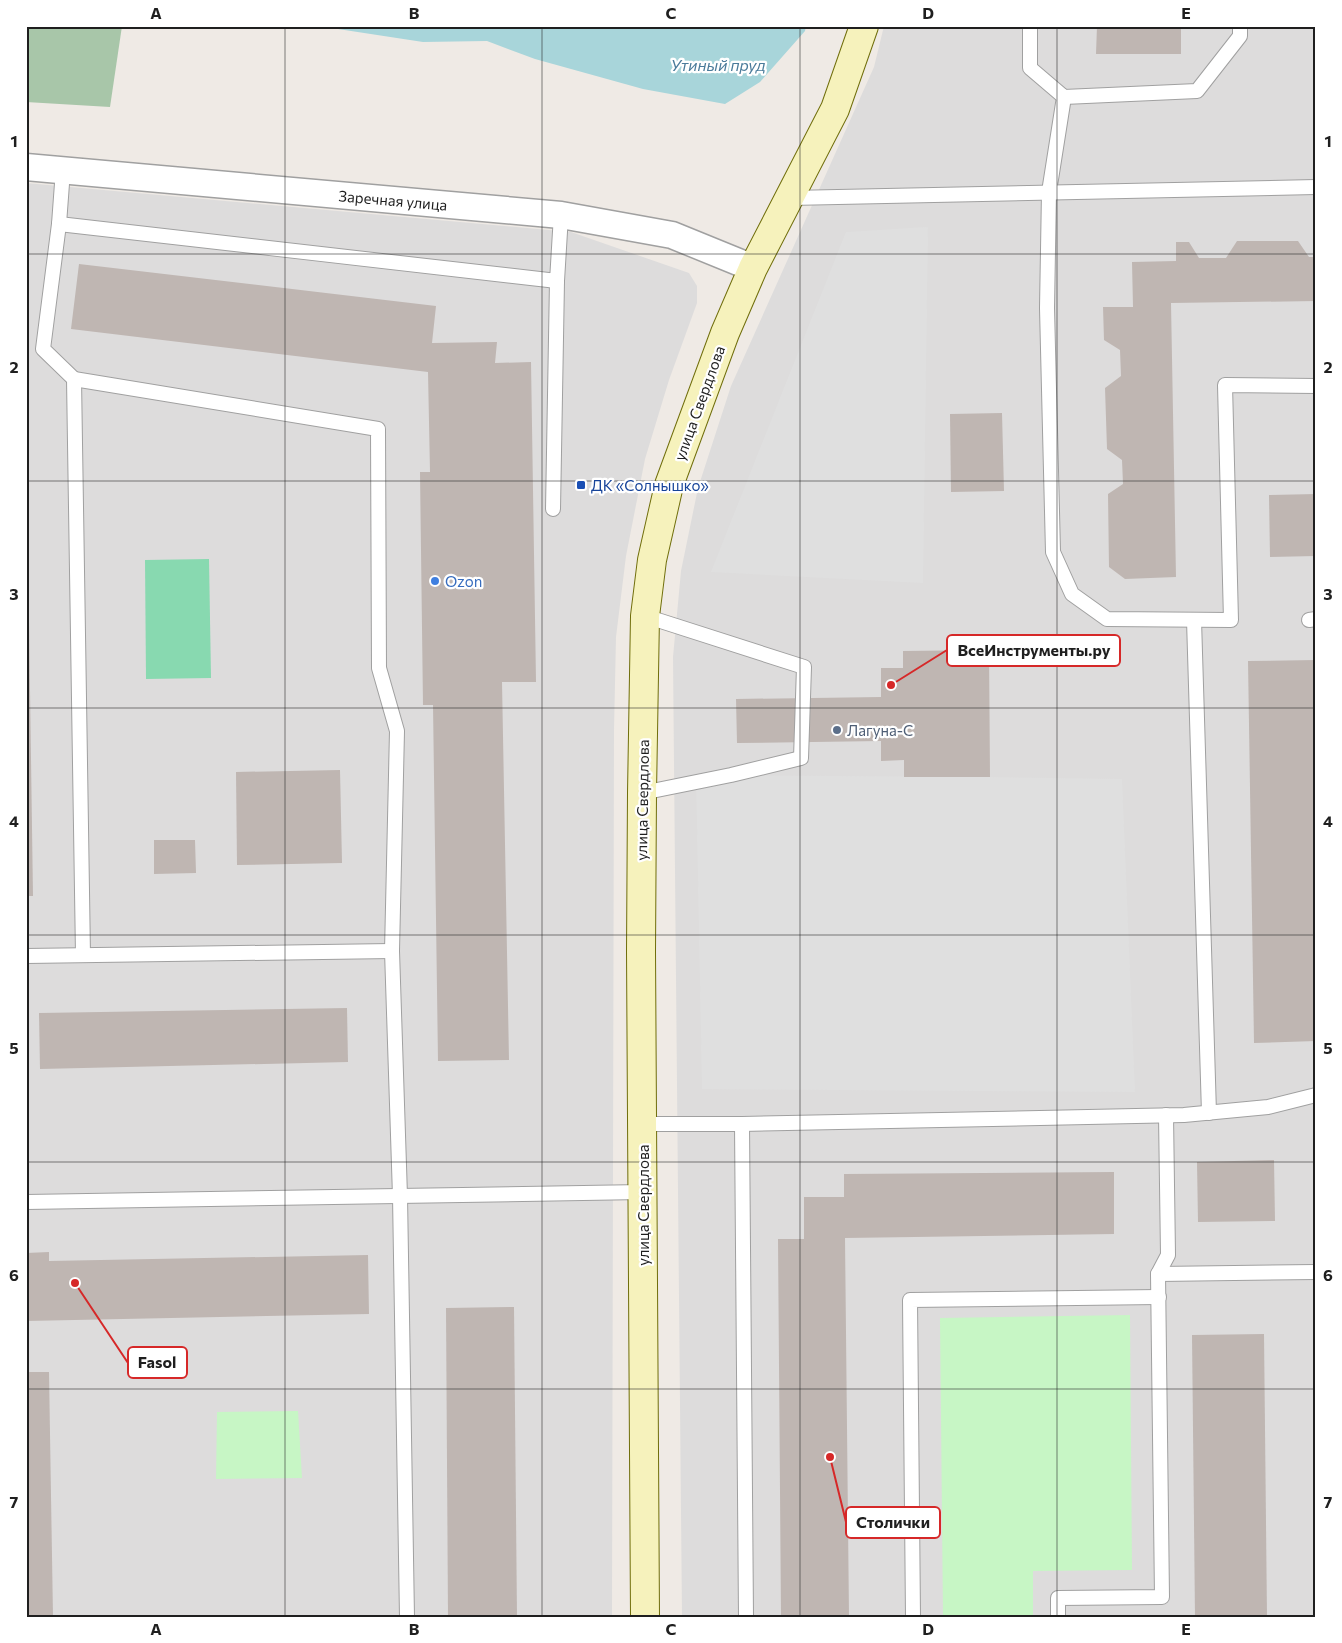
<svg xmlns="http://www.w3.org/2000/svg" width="1342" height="1643" font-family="Commissioner,sans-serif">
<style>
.residential{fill:#dddcdc}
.cemetery{fill:#a8c6a9}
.park{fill:#c7f6c5}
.pitch{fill:#88d9b0}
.parking{fill:#dfdfdf}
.water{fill:#a8d5da}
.building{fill:#bfb6b2}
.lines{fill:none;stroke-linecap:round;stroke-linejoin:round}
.service-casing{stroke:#a0a0a0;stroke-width:16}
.minor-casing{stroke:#a0a0a0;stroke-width:29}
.secondary-casing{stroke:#706e0b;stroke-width:30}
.service{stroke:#fff;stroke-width:14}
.minor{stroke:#fff;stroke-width:26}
.secondary{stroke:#f6f2bc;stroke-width:28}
.grid{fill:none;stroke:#1f1f1f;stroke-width:1;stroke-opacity:0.55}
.transit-dot{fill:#1a4fb4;stroke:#fff;stroke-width:2}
.shop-dot{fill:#3f7fe0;stroke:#fff;stroke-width:2}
.service-dot{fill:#5c6f8a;stroke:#fff;stroke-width:2}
.labels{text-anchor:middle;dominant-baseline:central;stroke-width:4.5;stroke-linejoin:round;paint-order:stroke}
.street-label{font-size:15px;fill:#1f1f1f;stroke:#fff}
.transit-label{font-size:15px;fill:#164399;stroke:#fff;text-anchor:start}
.shop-label{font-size:15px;fill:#366cbe;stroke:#fff;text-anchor:start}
.service-label{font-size:15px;fill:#4e5e75;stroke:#fff;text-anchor:start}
.water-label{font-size:16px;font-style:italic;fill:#4a7b9a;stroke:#fff}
.leader{fill:none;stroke:#d62828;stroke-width:2}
.callout-dot{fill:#d62828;stroke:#fff;stroke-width:2}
.callout{fill:#fff;stroke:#d62828;stroke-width:2}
.callout-label{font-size:16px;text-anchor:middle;font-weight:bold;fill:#1f1f1f}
.neatline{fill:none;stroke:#1f1f1f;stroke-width:2}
.grid-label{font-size:16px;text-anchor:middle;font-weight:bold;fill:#1f1f1f}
</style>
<rect width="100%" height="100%" fill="#efeae5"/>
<g class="residential">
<polygon points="884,26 1316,26 1316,1617 682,1617 673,657 681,571 698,488 731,386 874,67"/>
<polygon points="26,183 571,232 689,273 697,286 697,303 669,380 645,459 626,556 616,637 614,730 612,1617 26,1617"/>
</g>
<polygon class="cemetery" points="26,26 122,26 110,107 26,102"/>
<g class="park">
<polygon points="1130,1315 1132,1570 1033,1571 1033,1617 943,1617 940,1318"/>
<polygon points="298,1411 302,1478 216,1479 217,1412"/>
</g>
<polygon class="pitch" points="209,559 211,678 146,679 145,560"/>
<g class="parking">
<polygon points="928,227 923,583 711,572 846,232"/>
<polygon points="696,775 990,777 1122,779 1135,1092 702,1089"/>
</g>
<polygon class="water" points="333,26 806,26 805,31 760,82 725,104 643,89 535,59 487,41 423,42 338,29"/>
<g class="building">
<polygon points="1097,26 1181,26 1181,54 1096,54"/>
<polygon points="1237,241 1298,241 1309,257 1316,257 1316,301 1171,303 1176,577 1125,579 1109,567 1108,494 1123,484 1122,460 1107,449 1105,388 1121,376 1120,350 1104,340 1103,307 1133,307 1132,262 1176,261 1176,242 1189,242 1199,258 1226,258"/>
<polygon points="79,264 436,306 432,343 497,342 495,363 531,362 536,682 502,682 509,1060 438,1061 433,705 423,705 420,472 430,472 428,372 71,329"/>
<polygon points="1002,413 1004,491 951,492 950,414"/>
<polygon points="1316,494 1316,556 1270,557 1269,495"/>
<polygon points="26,551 28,551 33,896 26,896"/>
<polygon points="989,650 990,777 904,777 904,760 881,761 881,741 737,743 736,699 881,697 881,668 903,668 903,651"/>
<polygon points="1316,660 1316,1041 1254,1043 1248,661"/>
<polygon points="340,770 342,863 237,865 236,772"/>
<polygon points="154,840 195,840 196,873 154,874"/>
<polygon points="347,1008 348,1062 40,1069 39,1013"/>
<polygon points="1274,1160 1275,1221 1198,1222 1197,1162"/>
<polygon points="1114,1172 1114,1234 845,1238 849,1617 781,1617 778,1239 804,1239 804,1197 844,1197 844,1174"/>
<polygon points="49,1252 49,1261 368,1255 369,1314 26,1321 26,1253"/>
<polygon points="514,1307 517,1617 448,1617 446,1308"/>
<polygon points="1264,1334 1267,1617 1195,1617 1192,1335"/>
<polygon points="26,1372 49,1372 53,1617 26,1617"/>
</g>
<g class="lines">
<g class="service-casing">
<g id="service">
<polyline points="1030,26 1030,68 1064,97 1197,91 1240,36 1240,26"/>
<polyline points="1064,97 1049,192 1047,308 1053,552 1072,594 1107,619 1231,620 1225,385 1316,386"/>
<polyline points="63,170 59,224 43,349 74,379 83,955"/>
<polyline points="790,198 1316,187"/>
<polyline points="59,224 557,281 561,215"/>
<polyline points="74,379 378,429 379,668 397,731 392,951 400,1196 407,1617"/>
<polyline points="553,509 557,281"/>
<polyline points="1194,620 1209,1113"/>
<polyline points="1309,620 1316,619"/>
<polyline points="642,793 731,775 801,758 804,667 645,616"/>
<polyline points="26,956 392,951"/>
<polyline points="642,1124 742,1124 1184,1115 1268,1107 1316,1095"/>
<polyline points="742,1124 746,1617"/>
<polyline points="26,1202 643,1192"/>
<polyline points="1158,1274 1316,1272"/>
<polyline points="913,1617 910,1300 1159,1297"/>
<polyline points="1058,1617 1058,1598 1162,1597 1158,1274 1168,1255 1166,1115"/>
</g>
</g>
<g class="minor-casing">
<polyline id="minor" points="26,167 561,215 672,235 753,268"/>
</g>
<g class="secondary-casing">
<polyline id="secondary" points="645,1617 641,951 642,793 645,616 652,560 669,485 725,333 753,268 835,109 864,26"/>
</g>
<use href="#service" class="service"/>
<use href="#minor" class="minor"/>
<use href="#secondary" class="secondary"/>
</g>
<path class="grid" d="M285,26V1617M542,26V1617M800,26V1617M1057,26V1617M26,254H1316M26,481H1316M26,708H1316M26,935H1316M26,1162H1316M26,1389H1316"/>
<rect class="transit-dot" x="576" y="480" width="10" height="10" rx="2.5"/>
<circle class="shop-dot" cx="435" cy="581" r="5"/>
<circle class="service-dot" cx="837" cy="730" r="5"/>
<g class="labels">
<g class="street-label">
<text transform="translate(393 200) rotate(5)">Заречная улица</text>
<text transform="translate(699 403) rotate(-70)">улица Свердлова</text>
<text transform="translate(642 800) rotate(-89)">улица Свердлова</text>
<text transform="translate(643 1205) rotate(-90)">улица Свердлова</text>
</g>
<g class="transit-label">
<text x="591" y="485">ДК «Солнышко»</text>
</g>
<g class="shop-label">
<text x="445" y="581">Ozon</text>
</g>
<g class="service-label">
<text x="847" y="730">Лагуна-С</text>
</g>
<g class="water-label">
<text x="718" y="64">Утиный пруд</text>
</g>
</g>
<path class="leader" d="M891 685L947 650M75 1283L128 1363M830 1457L846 1522"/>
<g class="callout-dot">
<circle cx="891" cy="685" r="5"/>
<circle cx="75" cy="1283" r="5"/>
<circle cx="830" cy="1457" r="5"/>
</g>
<g class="callout">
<rect x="947" y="635" width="173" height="31" rx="5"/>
<rect x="128" y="1347" width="59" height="31" rx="5"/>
<rect x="846" y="1507" width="94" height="31" rx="5"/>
</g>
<g class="callout-label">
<text x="1034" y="656">ВсеИнструменты.ру</text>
<text x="157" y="1368">Fasol</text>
<text x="893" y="1528">Столички</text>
</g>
<rect width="1342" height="1643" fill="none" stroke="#ffffff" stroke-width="55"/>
<rect x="28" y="28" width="1286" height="1588" class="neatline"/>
<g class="grid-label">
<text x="156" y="19">A</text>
<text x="414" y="19">B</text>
<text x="671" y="19">C</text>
<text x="928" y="19">D</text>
<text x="1186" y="19">E</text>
<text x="14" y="147">1</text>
<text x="1328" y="147">1</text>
<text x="14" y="373">2</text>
<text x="1328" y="373">2</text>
<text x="14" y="600">3</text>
<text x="1328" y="600">3</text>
<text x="14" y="827">4</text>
<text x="1328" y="827">4</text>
<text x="14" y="1054">5</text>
<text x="1328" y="1054">5</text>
<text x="14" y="1281">6</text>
<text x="1328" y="1281">6</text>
<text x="14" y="1508">7</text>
<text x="1328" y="1508">7</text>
<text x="156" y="1635">A</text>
<text x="414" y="1635">B</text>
<text x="671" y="1635">C</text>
<text x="928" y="1635">D</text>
<text x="1186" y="1635">E</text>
</g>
</svg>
